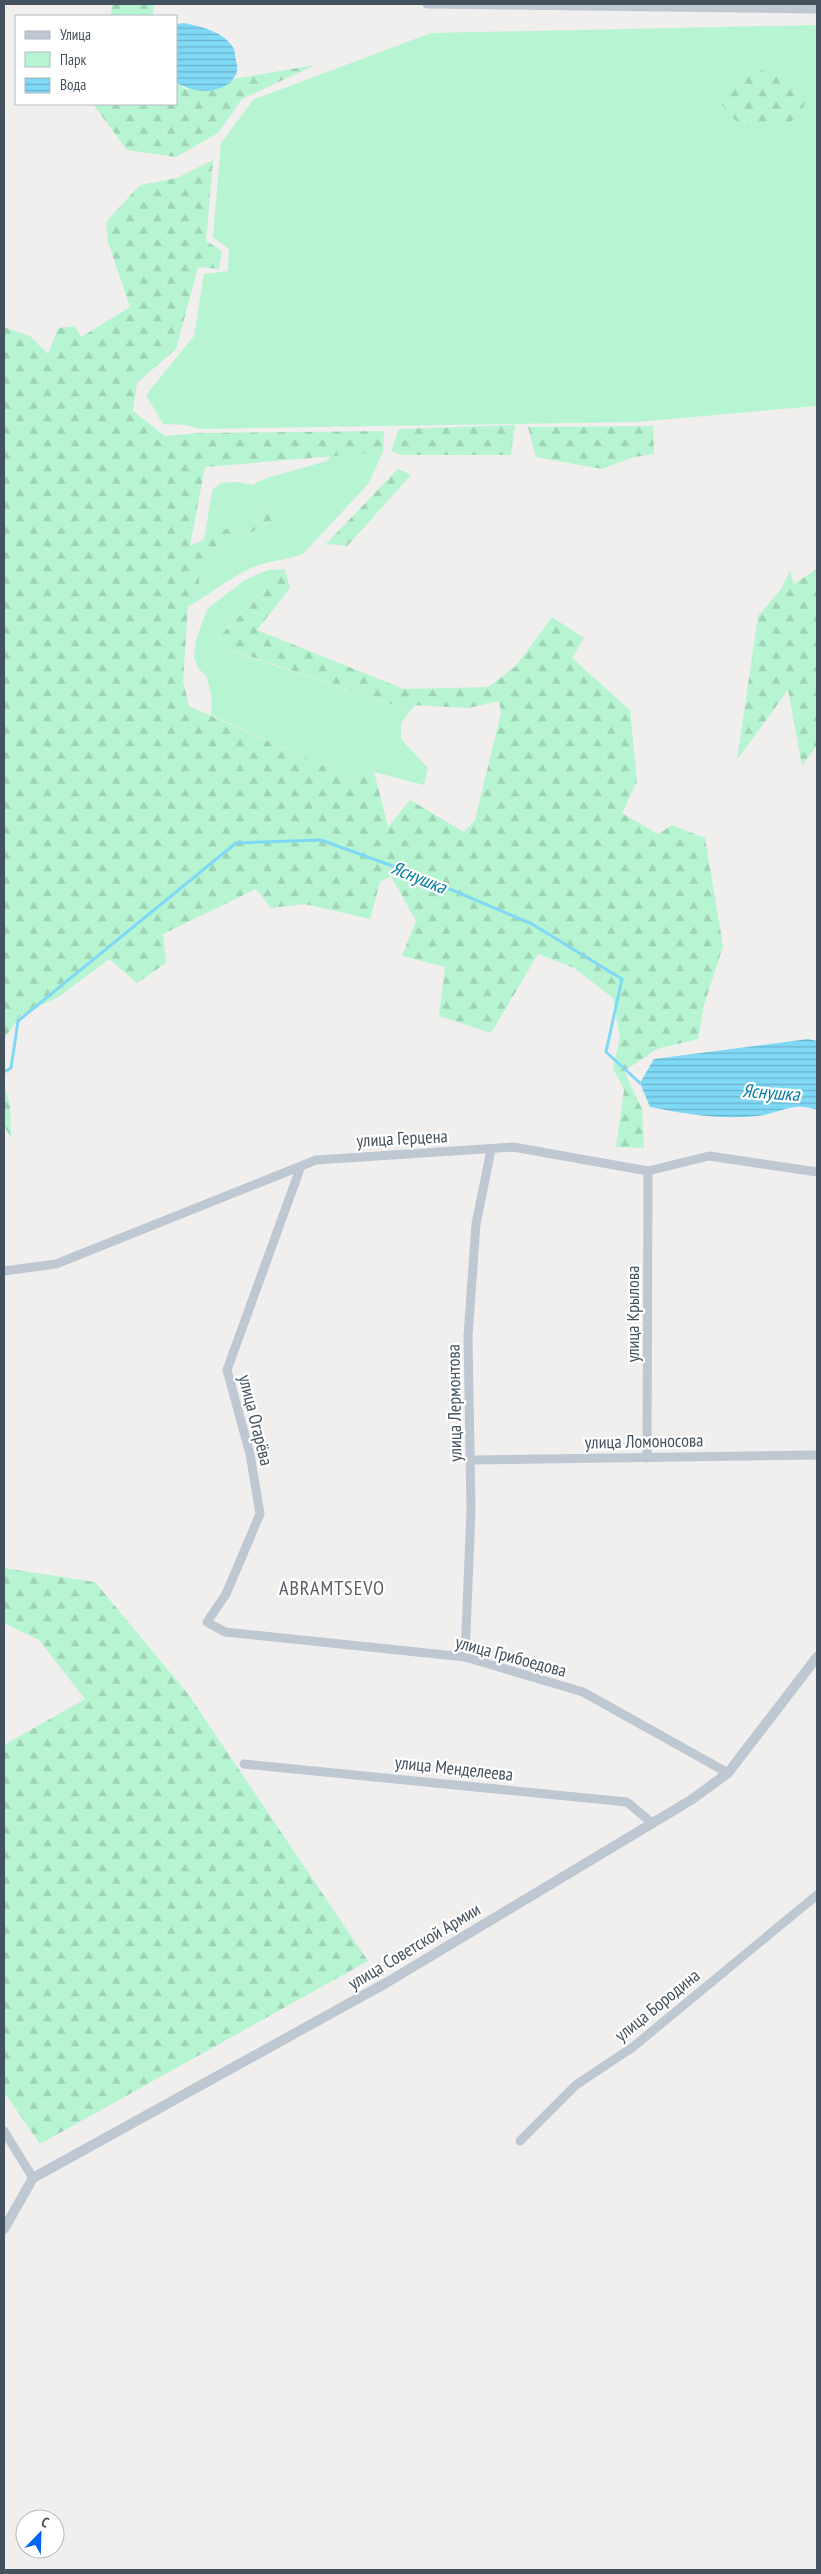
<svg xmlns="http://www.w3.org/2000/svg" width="821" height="2574" font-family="'PT Sans Narrow',sans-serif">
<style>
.green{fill:#b7f4d1}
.forest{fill:url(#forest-firs)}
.water{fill:url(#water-rules)}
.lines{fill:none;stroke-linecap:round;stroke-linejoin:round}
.stream{stroke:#7fd9f6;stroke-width:3}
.minor{stroke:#bdc8d2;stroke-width:9}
.tertiary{stroke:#bdc8d2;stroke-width:10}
.labels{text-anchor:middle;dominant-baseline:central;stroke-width:4.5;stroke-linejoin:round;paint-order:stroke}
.street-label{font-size:18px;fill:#44515e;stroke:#fff}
.water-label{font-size:19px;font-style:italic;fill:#027da5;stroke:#fff}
.quarter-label{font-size:20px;letter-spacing:1px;fill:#5a5e64;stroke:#fff}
</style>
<defs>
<pattern id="forest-firs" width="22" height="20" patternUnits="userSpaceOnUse" patternTransform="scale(1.25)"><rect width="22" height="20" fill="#b7f4d1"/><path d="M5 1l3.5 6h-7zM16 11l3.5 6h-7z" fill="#9fd3b6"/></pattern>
<pattern id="water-rules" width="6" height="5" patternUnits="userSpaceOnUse" patternTransform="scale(1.25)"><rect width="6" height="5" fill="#7fd9f6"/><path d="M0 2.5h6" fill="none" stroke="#6ab2ca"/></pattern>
</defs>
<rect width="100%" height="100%" fill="#f1eeee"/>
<g class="green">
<polygon points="817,25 817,406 636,422 199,429 187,425 163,424 146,395 194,336 204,274 228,271 229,249 213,237 221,143 253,100 431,33"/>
<path d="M383,452L368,484L303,554C290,559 276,560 262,564C239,571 218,588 198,601L200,561L273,520L271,507L204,540L212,491L220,483L238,482L252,485L270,477L327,461L331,456Z"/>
<polygon points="285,569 219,637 229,650 390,704 415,705 401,723 401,739 428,768 424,785 374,772 345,775 211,715 212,700 207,677 198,668 194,657 196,640 207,609 245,580 268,570"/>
</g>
<g class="forest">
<polygon points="112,4 154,4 153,16 111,16"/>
<polygon points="315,65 242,99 218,133 176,157 127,150 93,104 176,104 176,82 185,89 219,88 233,79"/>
<path d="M761,70C769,73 777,71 785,74C795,77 803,88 808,96C794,133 777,127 742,128L722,105C730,86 743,79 761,70Z"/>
<polygon points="213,160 206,241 222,251 219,269 198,267 176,349 137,383 133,411 165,436 201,433 384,431 383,452 205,467 190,546 272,507 273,520 200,561 198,601 188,606 183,681 189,706 345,775 374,772 388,827 410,800 464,832 475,820 501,713 499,701 468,708 390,704 228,649 219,637 285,569 290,588 257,630 404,689 488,687 516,666 552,617 584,638 572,658 630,710 637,781 622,813 658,834 672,825 705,838 723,946 704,1005 698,1039 657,1049 624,1071 642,1109 644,1148 616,1147 624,1090 613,1068 620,1038 613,998 574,968 538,954 491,1033 439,1016 445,967 402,956 416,921 391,876 380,882 370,919 305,904 271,908 256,889 163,934 166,963 137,983 109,959 60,996 20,1016 4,1039 4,327 30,336 48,354 58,328 75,326 81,337 130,307 108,242 106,222 140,185 177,178"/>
<polygon points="515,425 511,455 401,455 391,451 399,429"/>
<polygon points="653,426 654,454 634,457 602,469 536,457 528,427"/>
<polygon points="398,469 411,475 347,546 326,544"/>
<polygon points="817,569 817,745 802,766 788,690 737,760 758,616 781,589 790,571 794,584"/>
<polygon points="4,1083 10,1105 11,1138 4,1126"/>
<polygon points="4,1568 95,1582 188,1694 368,1961 40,2144 4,2092 4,1745 85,1699 39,1640 4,1623"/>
</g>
<g class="water">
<path d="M184,23C199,26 222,31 232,46C235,49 235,56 236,61C238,67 238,73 233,79C221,95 190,93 176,82V24Z"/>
<path d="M808,1039L817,1041V1110C792,1101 782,1113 757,1116C721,1120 686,1114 650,1107L640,1083L654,1059Z"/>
</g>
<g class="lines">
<polyline class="stream" points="4,1072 11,1068 18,1021 236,843 321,840 412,873 532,924 622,979 606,1052 640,1083 644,1083"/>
<g class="minor">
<polyline points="427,4 817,9"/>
<polyline points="301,1166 227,1370 250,1454 260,1514 226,1594 207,1622 225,1632 465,1657 583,1692 728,1773"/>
<polyline points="4,1271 56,1264 316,1160 513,1147 648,1171 709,1156 817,1172"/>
<polyline points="647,1458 648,1171"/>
<polyline points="471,1460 817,1455"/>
<polyline points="465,1657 471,1510 468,1336 476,1224 491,1150"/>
<polyline points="244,1764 627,1802 652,1823"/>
<polyline points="4,2131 33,2178"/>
<polyline points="520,2141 576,2085 633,2047 817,1895"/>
</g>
<polyline class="tertiary" points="4,2229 33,2178 386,1983 691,1800 728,1773 817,1657"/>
</g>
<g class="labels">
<g class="street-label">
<text transform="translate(402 1138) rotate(-3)">улица Герцена</text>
<text transform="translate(632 1314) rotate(-90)">улица Крылова</text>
<text transform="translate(454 1403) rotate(-91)">улица Лермонтова</text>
<text transform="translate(256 1420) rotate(76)">улица Огарёва</text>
<text transform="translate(644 1441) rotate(-1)">улица Ломоносова</text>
<text transform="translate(511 1656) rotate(15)">улица Грибоедова</text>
<text transform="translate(454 1768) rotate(6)">улица Менделеева</text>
<text transform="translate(414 1946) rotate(-31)">улица Советской Армии</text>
<text transform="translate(657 2005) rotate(-39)">улица Бородина</text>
</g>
<g class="water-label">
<text transform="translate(419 877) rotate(22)">Яснушка</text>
<text transform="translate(771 1092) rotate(4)">Яснушка</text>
</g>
<g class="quarter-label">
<text x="332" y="1588">ABRAMTSEVO</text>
</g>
</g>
<rect width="821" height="2574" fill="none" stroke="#44515e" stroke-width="10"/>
<rect x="15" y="15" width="162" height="90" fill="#ffffff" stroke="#b4b9bf"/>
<rect x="25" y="31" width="25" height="8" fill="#bdc8d2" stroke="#b4b9bf"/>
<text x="60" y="40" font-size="15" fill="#44515e">Улица</text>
<rect x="25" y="52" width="25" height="15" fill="#b7f4d1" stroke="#b4b9bf"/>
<text x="60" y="65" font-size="15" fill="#44515e">Парк</text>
<rect x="25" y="78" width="25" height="15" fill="url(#water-rules)" stroke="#b4b9bf"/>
<text x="60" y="90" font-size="15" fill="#44515e">Вода</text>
<g transform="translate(40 2534) rotate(23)"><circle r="24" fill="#ffffff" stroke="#b4b9bf"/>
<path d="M0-4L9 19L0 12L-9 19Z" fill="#0465f5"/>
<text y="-8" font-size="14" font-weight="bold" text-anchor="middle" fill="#44515e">С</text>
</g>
</svg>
